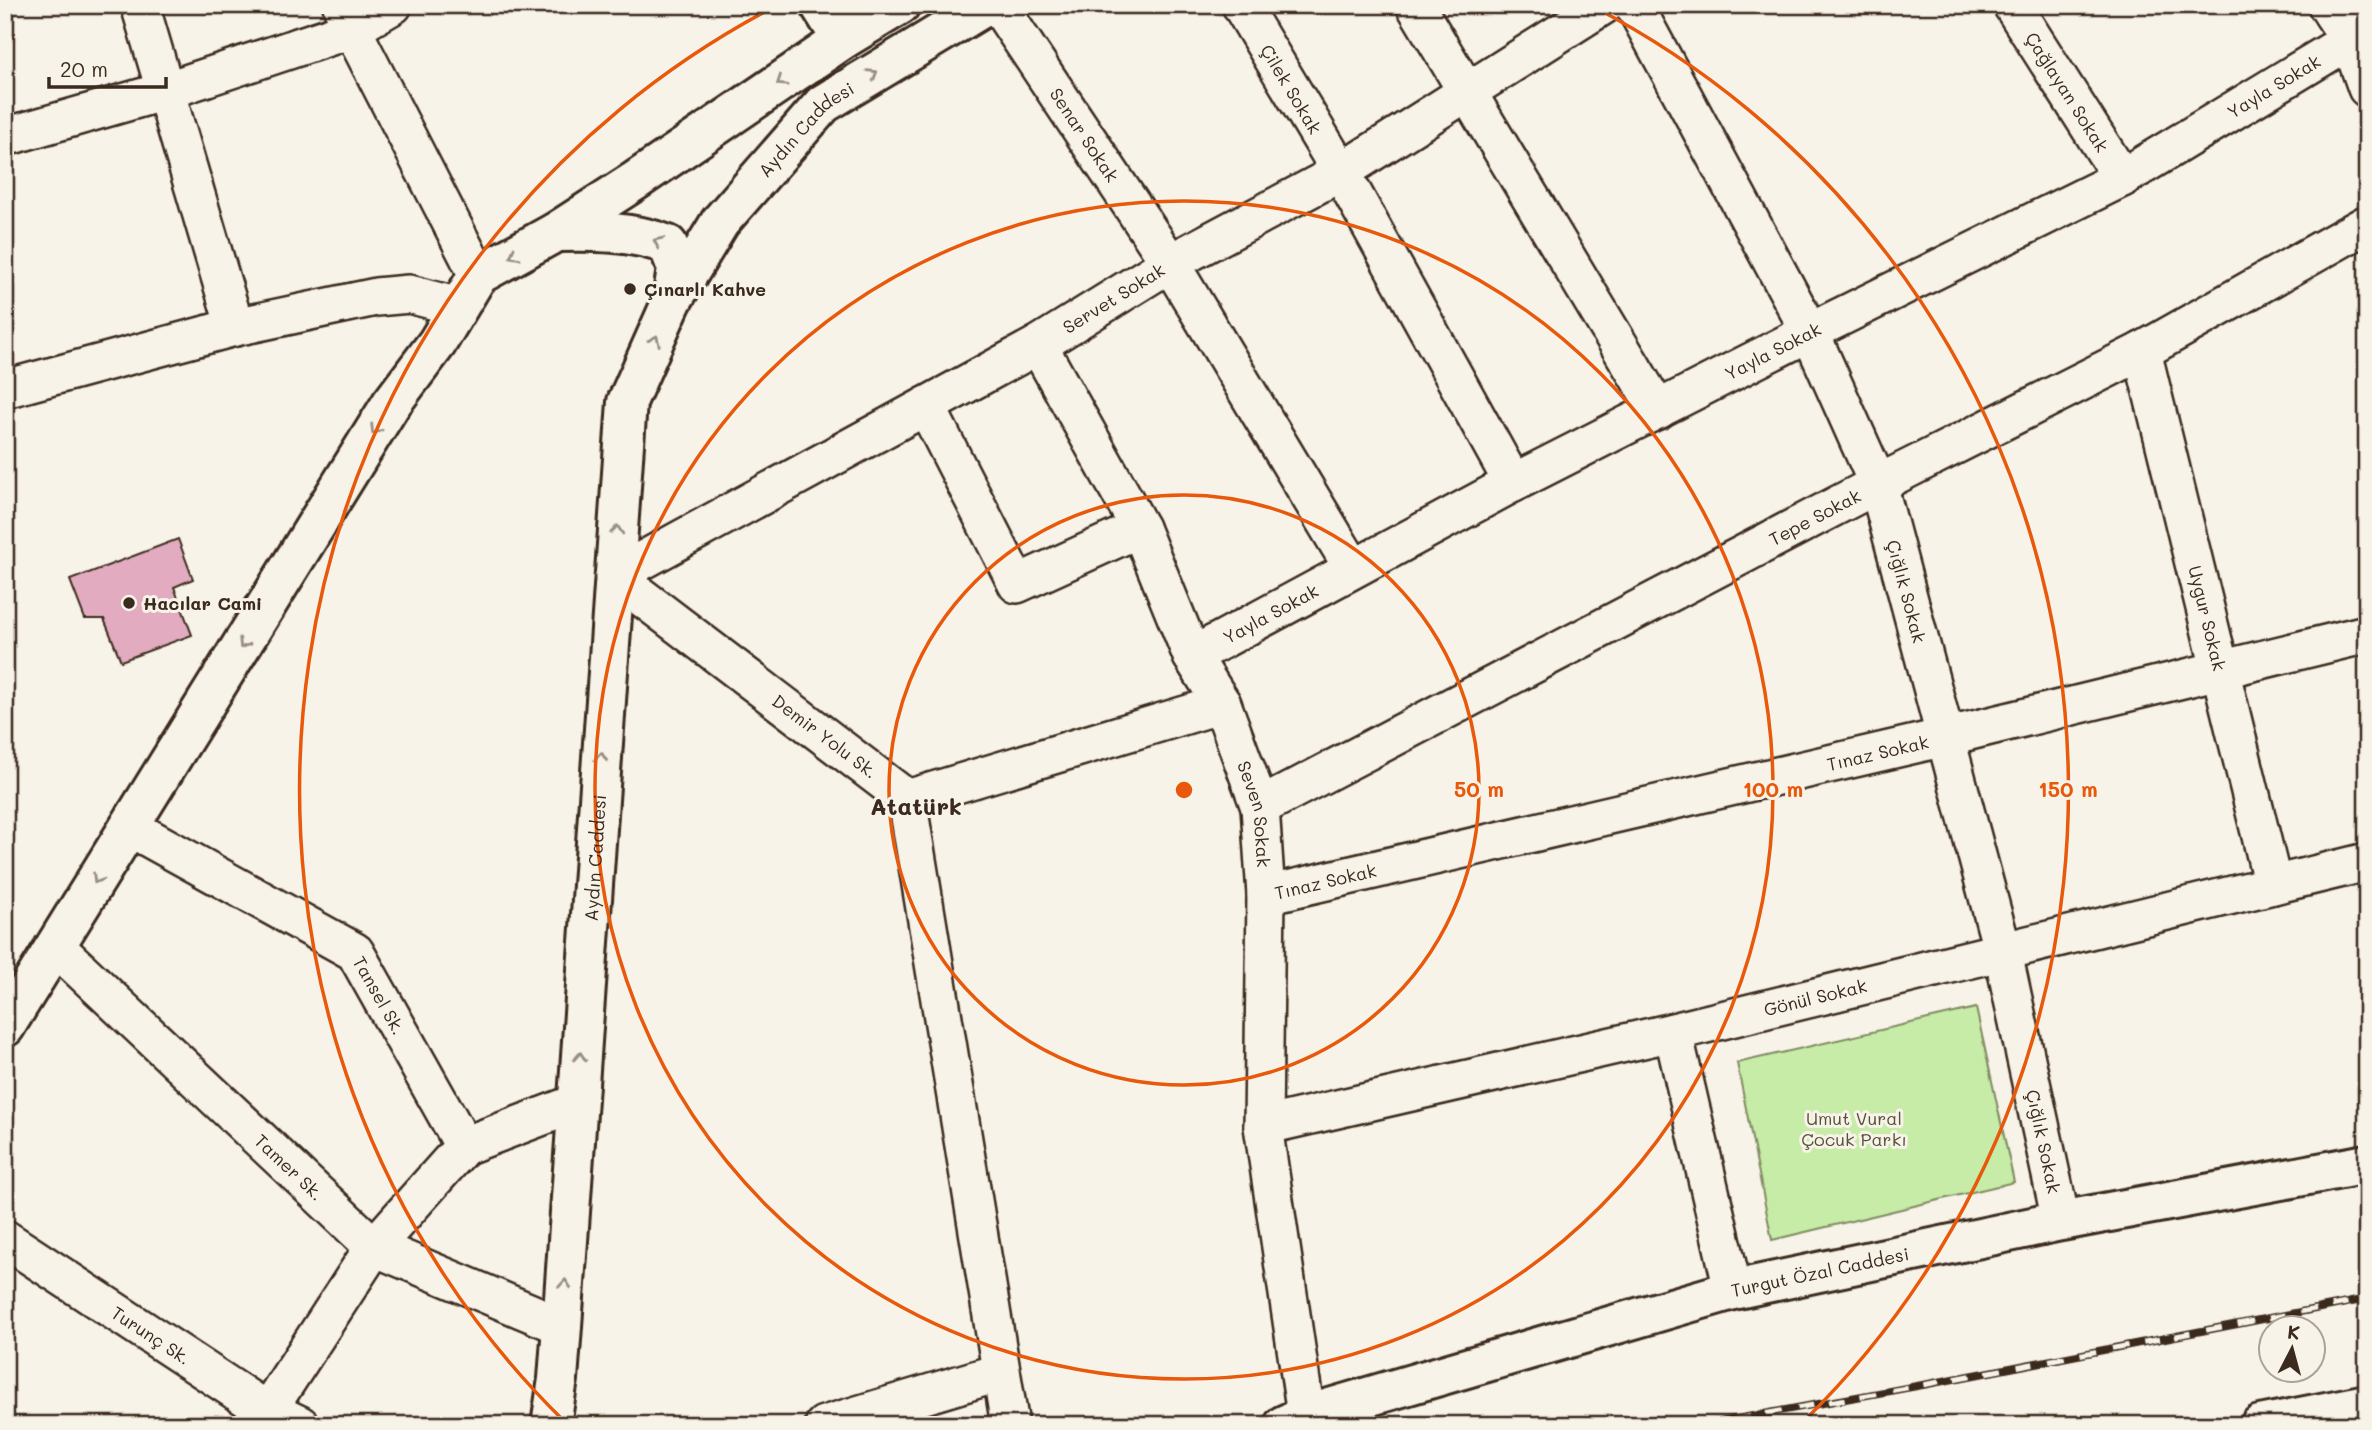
<svg xmlns="http://www.w3.org/2000/svg" width="2372" height="1430" font-family="Mali,sans-serif">
<style>
.green{fill:#c6eca7;stroke:#808b62;stroke-width:2}
.building{fill:#e2abbf;stroke:#3b2a1e;stroke-width:2}
.lines{fill:none;stroke-linecap:round;stroke-linejoin:round}
.minor-casing{stroke:#3b2a1e;stroke-width:42}
.tertiary-casing{stroke:#3b2a1e;stroke-width:44}
.secondary-casing{stroke:#3b2a1e;stroke-width:44}
.minor{stroke:#f7f3e8;stroke-width:37}
.tertiary{stroke:#f7f3e8;stroke-width:38}
.secondary{stroke:#f7f3e8;stroke-width:38}
.rail-casing{stroke:#3b2a1e;stroke-width:8}
.rail{stroke:#f7f3e8;stroke-width:5;stroke-dasharray:16;stroke-linecap:butt}
.oneway{stroke:#998e83}
.ring{fill:none;stroke:#e8590c;stroke-width:3.5}
.poi-dot{fill:#3b2a1e;stroke:#f7f3e8;stroke-width:2.5}
.labels{text-anchor:middle;dominant-baseline:central;stroke-width:6;stroke-linejoin:round;paint-order:stroke}
.street-label{font-size:18px;fill:#3b2a1e;stroke:#f7f3e8}
.poi-label{font-size:18px;font-weight:bold;fill:#3b2a1e;stroke:#f7f3e8;text-anchor:start}
.park-label{font-size:18px;fill:#575139;stroke:#f7f3e8}
.district-label{font-size:24px;font-weight:bold;fill:#3b2a1e;stroke:#f7f3e8}
.centre{fill:#e8590c;stroke:#f7f3e8;stroke-width:3.5}
.ring-label{font-size:21px;text-anchor:middle;font-weight:bold;fill:#e8590c;stroke:#f7f3e8;stroke-width:6;stroke-linejoin:round;paint-order:stroke}
</style>
<rect width="100%" height="100%" fill="#f7f3e8"/>
<filter id="ink" filterUnits="userSpaceOnUse"><feTurbulence type="fractalNoise" baseFrequency=".0143" numOctaves="2"/><feDisplacementMap in="SourceGraphic" scale="14" xChannelSelector="R" yChannelSelector="G"/><feConvolveMatrix kernelMatrix="1 2 1 2 8 2 1 2 1" color-interpolation-filters="sRGB"/></filter>
<g filter="url(#ink)">
<polygon class="green" points="1976,1008 2014,1182 1772,1240 1737,1063"/>
<polygon class="building" points="178,539 193,579 174,587 192,635 121,661 104,619 85,619 70,580"/>
<g class="lines">
<g class="minor-casing">
<g id="minor">
<polyline points="140,5 235,327"/>
<path id="s1" d="M998,5L1170,263L1353,568"/>
<path id="s2" d="M1241,5L1341,172L1513,483"/>
<polyline points="1415,5 1658,410"/>
<path id="s3" d="M1634,5L1810,332L1878,484L2003,953L2061,1221"/>
<path id="s4" d="M2012,5L2122,178"/>
<polyline points="2327,5 2350,40 2367,88"/>
<polyline points="342,6 352,29 478,275"/>
<polyline points="2333,14 2364,5"/>
<polyline points="5,137 165,91 352,29 393,5"/>
<path id="s5" d="M1038,345L1140,528L1192,656L1222,704L1260,807L1266,895L1263,1126L1306,1415"/>
<path id="s6" d="M2142,351L2273,885"/>
<polyline points="5,389 235,327 376,297 409,294 459,307"/>
<polyline points="926,406 1017,584 1140,528"/>
<path id="s7" d="M1192,656L1513,483L1810,332L2122,178L2350,40"/>
<path id="s8" d="M1222,704L907,799L614,576L1038,345L1170,263L1341,172L1604,5"/>
<polyline points="907,799 1010,1425"/>
<path id="s9" d="M1260,807L1878,484L2142,351L2367,224"/>
<path id="s10" d="M129,827L355,952L464,1146L374,1247L268,1410"/>
<path id="s11" d="M1266,895L1945,737L2367,634"/>
<path id="s12" d="M55,946L374,1247L562,1326"/>
<polyline points="1673,1032 1733,1290"/>
<path id="s13" d="M1263,1126L1673,1032L2367,862"/>
<polyline points="464,1146 577,1103"/>
<path id="s14" d="M5,1239L256,1404L300,1425"/>
<polyline points="824,1425 1001,1372"/>
</g>
</g>
<g class="tertiary-casing">
<g id="tertiary">
<polyline points="820,5 842,40"/>
<path id="s15" d="M1284,1425L1306,1415L1733,1290L2061,1221L2367,1164"/>
</g>
</g>
<g class="secondary-casing">
<g id="secondary">
<path d="M556,232C595,231 632,231 668,245L677,268L672,301"/>
<polyline points="5,1027 391,404 437,343 478,275 556,232 635,181 842,40 900,5"/>
<path id="s16" d="M551,1425L558,1379L562,1326L627,402L672,301L720,222L823,104L987,5"/>
<polyline points="2260,1425 2367,1404"/>
</g>
</g>
<use href="#minor" class="minor"/>
<use href="#tertiary" class="tertiary"/>
<use href="#secondary" class="secondary"/>
<g class="rail-casing">
<polyline id="rail" points="1703,1425 1928,1384 2367,1299"/>
</g>
<use href="#rail" class="rail"/>
</g>
<defs><path id="oneway-chevron" d="M-2-3.5L2.5 0L-2 3.5" fill="none" stroke-width="1.6" stroke-linecap="round" stroke-linejoin="round" transform="scale(1.75)"/></defs>
<g class="oneway">
<use href="#oneway-chevron" transform="translate(873 74) rotate(-31)"/>
<use href="#oneway-chevron" transform="translate(781 82) rotate(146)"/>
<use href="#oneway-chevron" transform="translate(658 242) rotate(-155)"/>
<use href="#oneway-chevron" transform="translate(514 255) rotate(151)"/>
<use href="#oneway-chevron" transform="translate(655 340) rotate(-66)"/>
<use href="#oneway-chevron" transform="translate(375 430) rotate(122)"/>
<use href="#oneway-chevron" transform="translate(617 530) rotate(-86)"/>
<use href="#oneway-chevron" transform="translate(243 644) rotate(122)"/>
<use href="#oneway-chevron" transform="translate(601 757) rotate(-86)"/>
<use href="#oneway-chevron" transform="translate(97 879) rotate(122)"/>
<use href="#oneway-chevron" transform="translate(580 1057) rotate(-86)"/>
<use href="#oneway-chevron" transform="translate(565 1284) rotate(-86)"/>
</g>
</g>
<g class="ring">
<circle cx="1184" cy="790" r="295"/>
<circle cx="1184" cy="790" r="589"/>
<path d="M564 1421A884 884 0 0 1 776 6M1592 6A884 884 0 0 1 1804 1421"/>
</g>
<g class="poi-dot">
<circle cx="630" cy="289" r="7"/>
<circle cx="129" cy="603" r="7"/>
</g>
<g class="labels">
<g class="street-label">
<text stroke="none"><textPath href="#s7" startOffset="1223">Yayla Sokak</textPath></text>
<text stroke="none"><textPath href="#s2" startOffset="98">Çilek Sokak</textPath></text>
<text stroke="none"><textPath href="#s4" startOffset="103">Çağlayan Sokak</textPath></text>
<text stroke="none"><textPath href="#s16" startOffset="1356">Aydın Caddesi</textPath></text>
<text stroke="none"><textPath href="#s1" startOffset="156">Senar Sokak</textPath></text>
<text stroke="none"><textPath href="#s8" startOffset="1269">Servet Sokak</textPath></text>
<text stroke="none"><textPath href="#s7" startOffset="656">Yayla Sokak</textPath></text>
<text stroke="none"><textPath href="#s9" startOffset="626">Tepe Sokak</textPath></text>
<text stroke="none"><textPath href="#s3" startOffset="649">Çığlık Sokak</textPath></text>
<text stroke="none"><textPath href="#s7" startOffset="89">Yayla Sokak</textPath></text>
<text stroke="none"><textPath href="#s6" startOffset="275">Uygur Sokak</textPath></text>
<text transform="translate(825 736) rotate(37)">Demir Yolu Sk.</text>
<text stroke="none"><textPath href="#s11" startOffset="628">Tınaz Sokak</textPath></text>
<text stroke="none"><textPath href="#s5" startOffset="520">Seven Sokak</textPath></text>
<text stroke="none"><textPath href="#s16" startOffset="569">Aydın Caddesi</textPath></text>
<text stroke="none"><textPath href="#s11" startOffset="61">Tınaz Sokak</textPath></text>
<text stroke="none"><textPath href="#s10" startOffset="308">Tansel Sk.</textPath></text>
<text stroke="none"><textPath href="#s13" startOffset="567">Gönül Sokak</textPath></text>
<text stroke="none"><textPath href="#s3" startOffset="1216">Çığlık Sokak</textPath></text>
<text stroke="none"><textPath href="#s12" startOffset="322">Tamer Sk.</textPath></text>
<text stroke="none"><textPath href="#s15" startOffset="558">Turgut Özal Caddesi</textPath></text>
<text stroke="none"><textPath href="#s14" startOffset="175">Turunç Sk.</textPath></text>
</g>
<g class="poi-label">
<text x="644" y="289">Çınarlı Kahve</text>
<text x="143" y="603">Hacılar Cami</text>
</g>
<g class="park-label">
<text x="1854" y="1118">Umut Vural<tspan x="1854" dy="21">Çocuk Parkı</tspan></text>
</g>
<g class="district-label">
<text x="916" y="805">Atatürk</text>
</g>
</g>
<circle cx="1184" cy="790" r="10" class="centre"/>
<g class="ring-label">
<text x="1479" y="797">50 m</text>
<text x="1773" y="797">100 m</text>
<text x="2068" y="797">150 m</text>
</g>
<rect width="2372" height="1430" fill="none" stroke="#f7f3e8" stroke-width="28"/>
<rect x="14" y="14" width="2344" height="1402" fill="none" stroke="#3b2a1e" stroke-width="2.5" filter="url(#ink)"/>
<g transform="translate(2292 1349) rotate(6)"><circle r="33" fill="#f7f3e8" stroke="#aca397" stroke-width="2"/>
<path d="M0-5L12 26L0 18L-12 26Z" fill="#3b2a1e"/>
<text y="-10" font-size="19" font-weight="bold" text-anchor="middle" fill="#3b2a1e">K</text>
</g>
<path d="M49 77v10h117v-10" fill="none" stroke="#3b2a1e" stroke-width="3.5"/>
<text x="60" y="77" font-size="21" fill="#3b2a1e" stroke="#f7f3e8" stroke-width="5" paint-order="stroke">20 m</text>
</svg>
